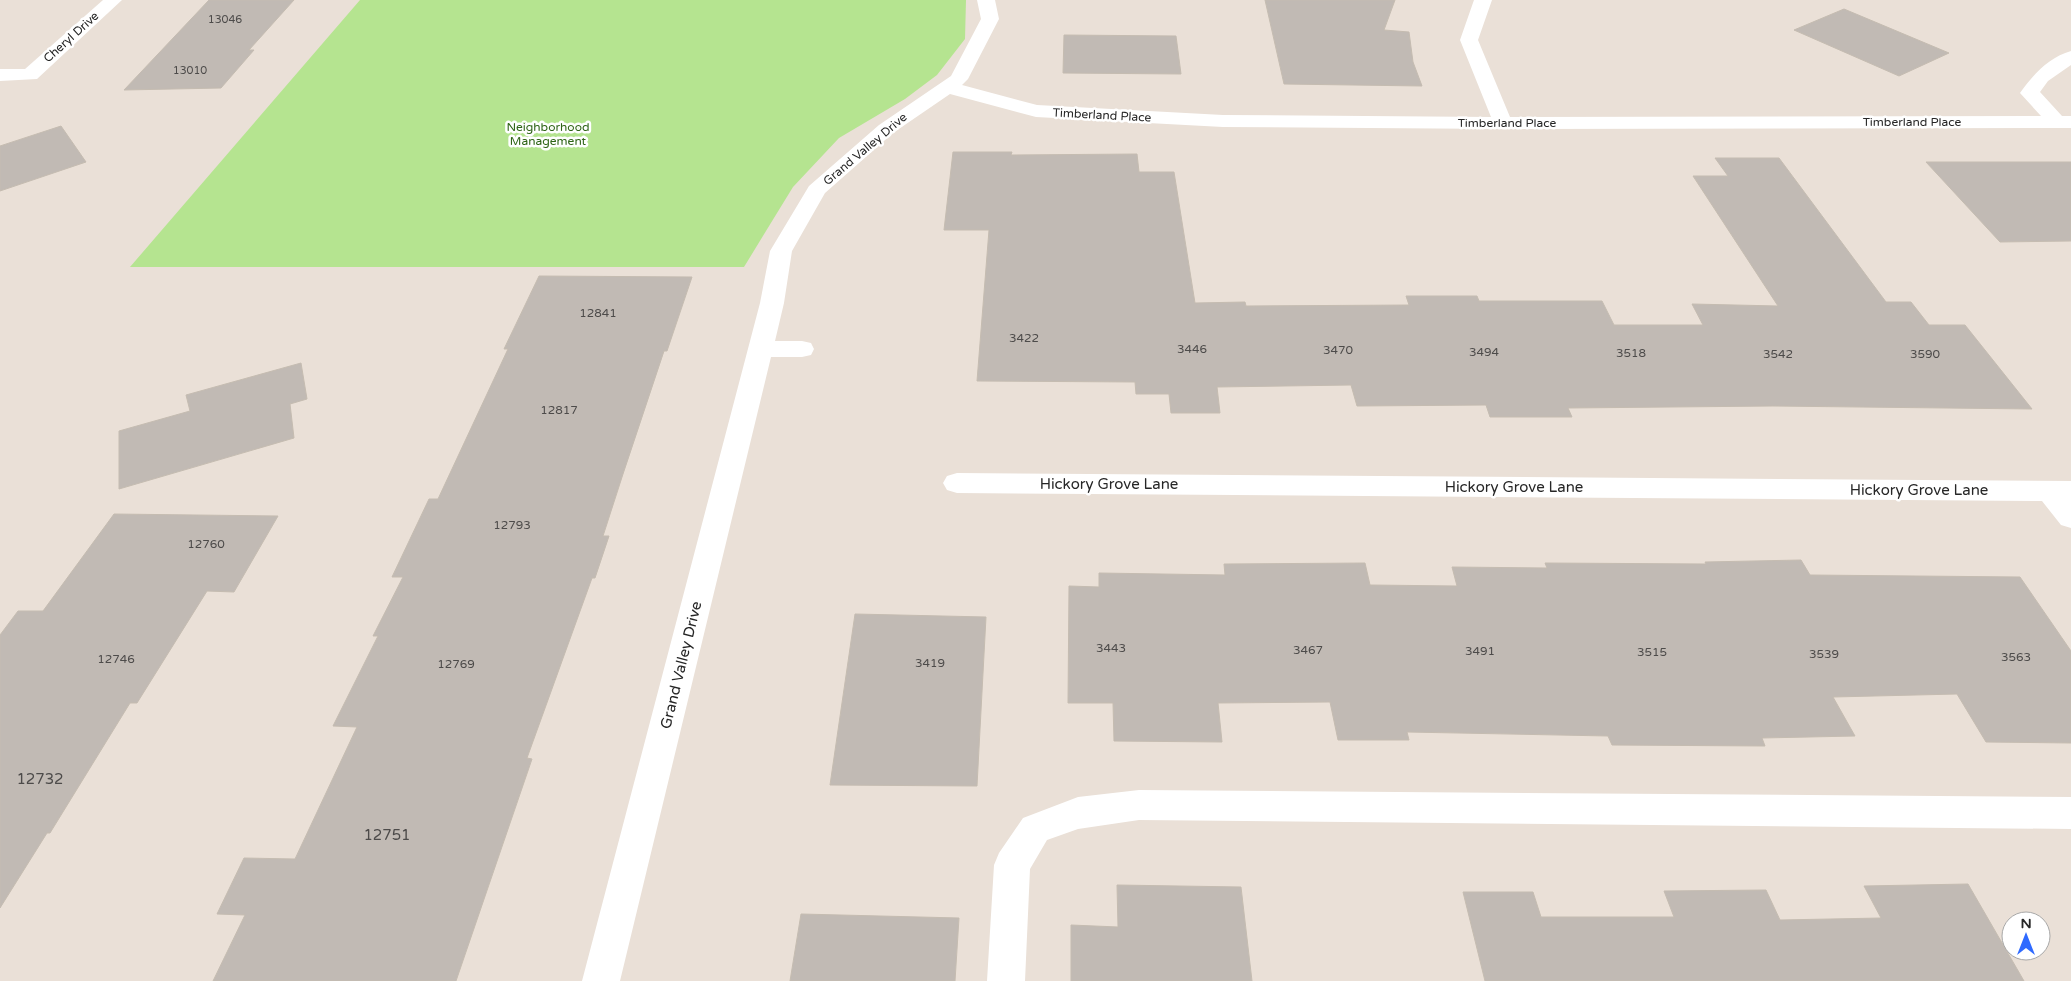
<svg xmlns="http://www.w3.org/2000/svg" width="2071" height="981" font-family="'Varela Round',sans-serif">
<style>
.green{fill:#b5e490}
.building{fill:#c1bab4;stroke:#c5bcb1}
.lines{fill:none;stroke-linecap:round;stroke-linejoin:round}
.lane{fill:#fff;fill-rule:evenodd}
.street{fill:#fff;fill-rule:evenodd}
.labels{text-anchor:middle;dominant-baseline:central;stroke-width:5;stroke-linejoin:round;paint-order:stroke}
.far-number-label{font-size:11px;fill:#4d4b4a}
.far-street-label{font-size:12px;fill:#262626;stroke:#fff}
.far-park-label{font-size:12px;fill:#2e6416;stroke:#fff}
.number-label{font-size:12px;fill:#4d4b4a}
.street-label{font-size:15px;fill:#262626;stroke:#fff}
.near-number-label{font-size:15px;fill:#4d4b4a}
</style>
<rect width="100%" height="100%" fill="#eae0d7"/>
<polygon class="green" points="360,0 966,0 965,39 937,75 905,99 839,138 793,187 744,267 130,267"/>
<g class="building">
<polygon points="209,0 294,0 249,50 254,50 221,88 124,90"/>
<polygon points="1265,0 1395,0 1384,30 1409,32 1413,62 1422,86 1284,84"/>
<polygon points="1844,9 1949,53 1899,76 1794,30"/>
<polygon points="1064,35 1176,36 1181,74 1063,73"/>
<polygon points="61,126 86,162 0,191 0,146"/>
<polygon points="953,152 1012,152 1011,155 1137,154 1139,172 1174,172 1195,303 1245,302 1246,306 1409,305 1406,296 1477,296 1479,301 1602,301 1614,325 1703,325 1692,304 1778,306 1693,176 1728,176 1715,158 1779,158 1886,302 1911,302 1929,325 1965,325 2032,409 1772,406 1568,408 1572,417 1490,417 1486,405 1357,406 1351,385 1217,387 1220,413 1171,413 1169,394 1136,394 1135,382 977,381 989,230 944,230"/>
<polygon points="1926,162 2071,162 2071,241 2000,242"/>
<polygon points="539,276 692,277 667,351 664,351 623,474 603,536 609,536 595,578 592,578 527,758 532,759 456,981 213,981 245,915 217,914 244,858 295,859 357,727 333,726 378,636 373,636 403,577 392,577 429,499 438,499 508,349 504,349"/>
<polygon points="301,363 307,399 290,404 294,438 119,489 119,431 190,411 186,395"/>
<polygon points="114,514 278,516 234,592 207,591 137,703 130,703 50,833 47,833 0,908 0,635 18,611 43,611"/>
<polygon points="1801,560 1810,575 2020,577 2071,651 2071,743 1986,742 1957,694 1833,697 1855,736 1762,738 1765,746 1612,745 1608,736 1407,732 1409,740 1338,740 1330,702 1218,703 1222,742 1114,741 1113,703 1068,703 1069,586 1099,587 1099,573 1225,575 1224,564 1365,563 1370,585 1457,586 1452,567 1547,568 1545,563 1706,564 1705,562"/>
<polygon points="855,614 986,617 977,786 830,785"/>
<polygon points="1968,884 2024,981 1485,981 1463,892 1533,892 1541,917 1674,917 1664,891 1766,890 1780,920 1881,918 1864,886"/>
<polygon points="1117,885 1241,887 1252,981 1071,981 1071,925 1118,927"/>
<polygon points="801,914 959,918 955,981 790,981"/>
</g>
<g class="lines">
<polygon class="lane" points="1139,790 2071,797 2071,829 1139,820 1078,829 1047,840 1030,869 1025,981 987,981 994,865 999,853 1023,818 1078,797"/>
<g class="street">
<polygon points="103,0 122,0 37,79 0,81 0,69 25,69"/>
<path d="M977,0H995L999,19L968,79L962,85L1037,105L1223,115L1491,117L1460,40L1474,0H1492L1478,40L1510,117L2041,116L2020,93C2033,75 2049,57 2071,51V65L2048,81L2040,92L2062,116H2071V128L1503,129L1223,127L1036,117L950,94L893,133L825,193L792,251L784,303L775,341H802L811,343L814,349L811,355L802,357H771L620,981H582L760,303L770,251L809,186L879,125L951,76L981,19Z"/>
<polygon points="957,473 2071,481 2071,528 2061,525 2042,501 957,493 947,490 943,483 947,476"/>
</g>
</g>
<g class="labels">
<g class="far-number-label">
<text x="225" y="19">13046</text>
<text x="190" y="70">13010</text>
</g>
<g class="far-street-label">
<text transform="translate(71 37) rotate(-42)">Cheryl Drive</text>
<text transform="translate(1102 115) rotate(3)">Timberland Place</text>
<text x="1912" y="122">Timberland Place</text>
<text x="1507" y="123">Timberland Place</text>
<text transform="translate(865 149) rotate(-40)">Grand Valley Drive</text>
</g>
<g class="far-park-label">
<text x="548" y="127">Neighborhood<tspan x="548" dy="14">Management</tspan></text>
</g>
<g class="number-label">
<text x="598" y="313">12841</text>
<text x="1024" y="338">3422</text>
<text x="1192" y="349">3446</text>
<text x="1338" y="350">3470</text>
<text x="1484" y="352">3494</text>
<text x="1631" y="353">3518</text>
<text x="1778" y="354">3542</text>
<text x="1925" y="354">3590</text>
<text x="559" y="410">12817</text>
<text x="512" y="525">12793</text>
<text x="206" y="544">12760</text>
<text x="1111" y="648">3443</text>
<text x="1308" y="650">3467</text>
<text x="1480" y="651">3491</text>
<text x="1652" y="652">3515</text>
<text x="1824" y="654">3539</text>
<text x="2016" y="657">3563</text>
<text x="116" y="659">12746</text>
<text x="930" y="663">3419</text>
<text x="456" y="664">12769</text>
</g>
<g class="street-label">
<text x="1109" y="484">Hickory Grove Lane</text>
<text x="1514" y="487">Hickory Grove Lane</text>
<text x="1919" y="490">Hickory Grove Lane</text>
<text transform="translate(681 665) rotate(-76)">Grand Valley Drive</text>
</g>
<g class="near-number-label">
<text x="40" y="779">12732</text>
<text x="387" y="835">12751</text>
</g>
</g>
<g transform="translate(2026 936)"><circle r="24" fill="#ffffff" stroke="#a8a8a8"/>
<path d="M0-4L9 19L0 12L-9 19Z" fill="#2f6aff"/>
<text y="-8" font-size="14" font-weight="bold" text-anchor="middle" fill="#262626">N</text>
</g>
</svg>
